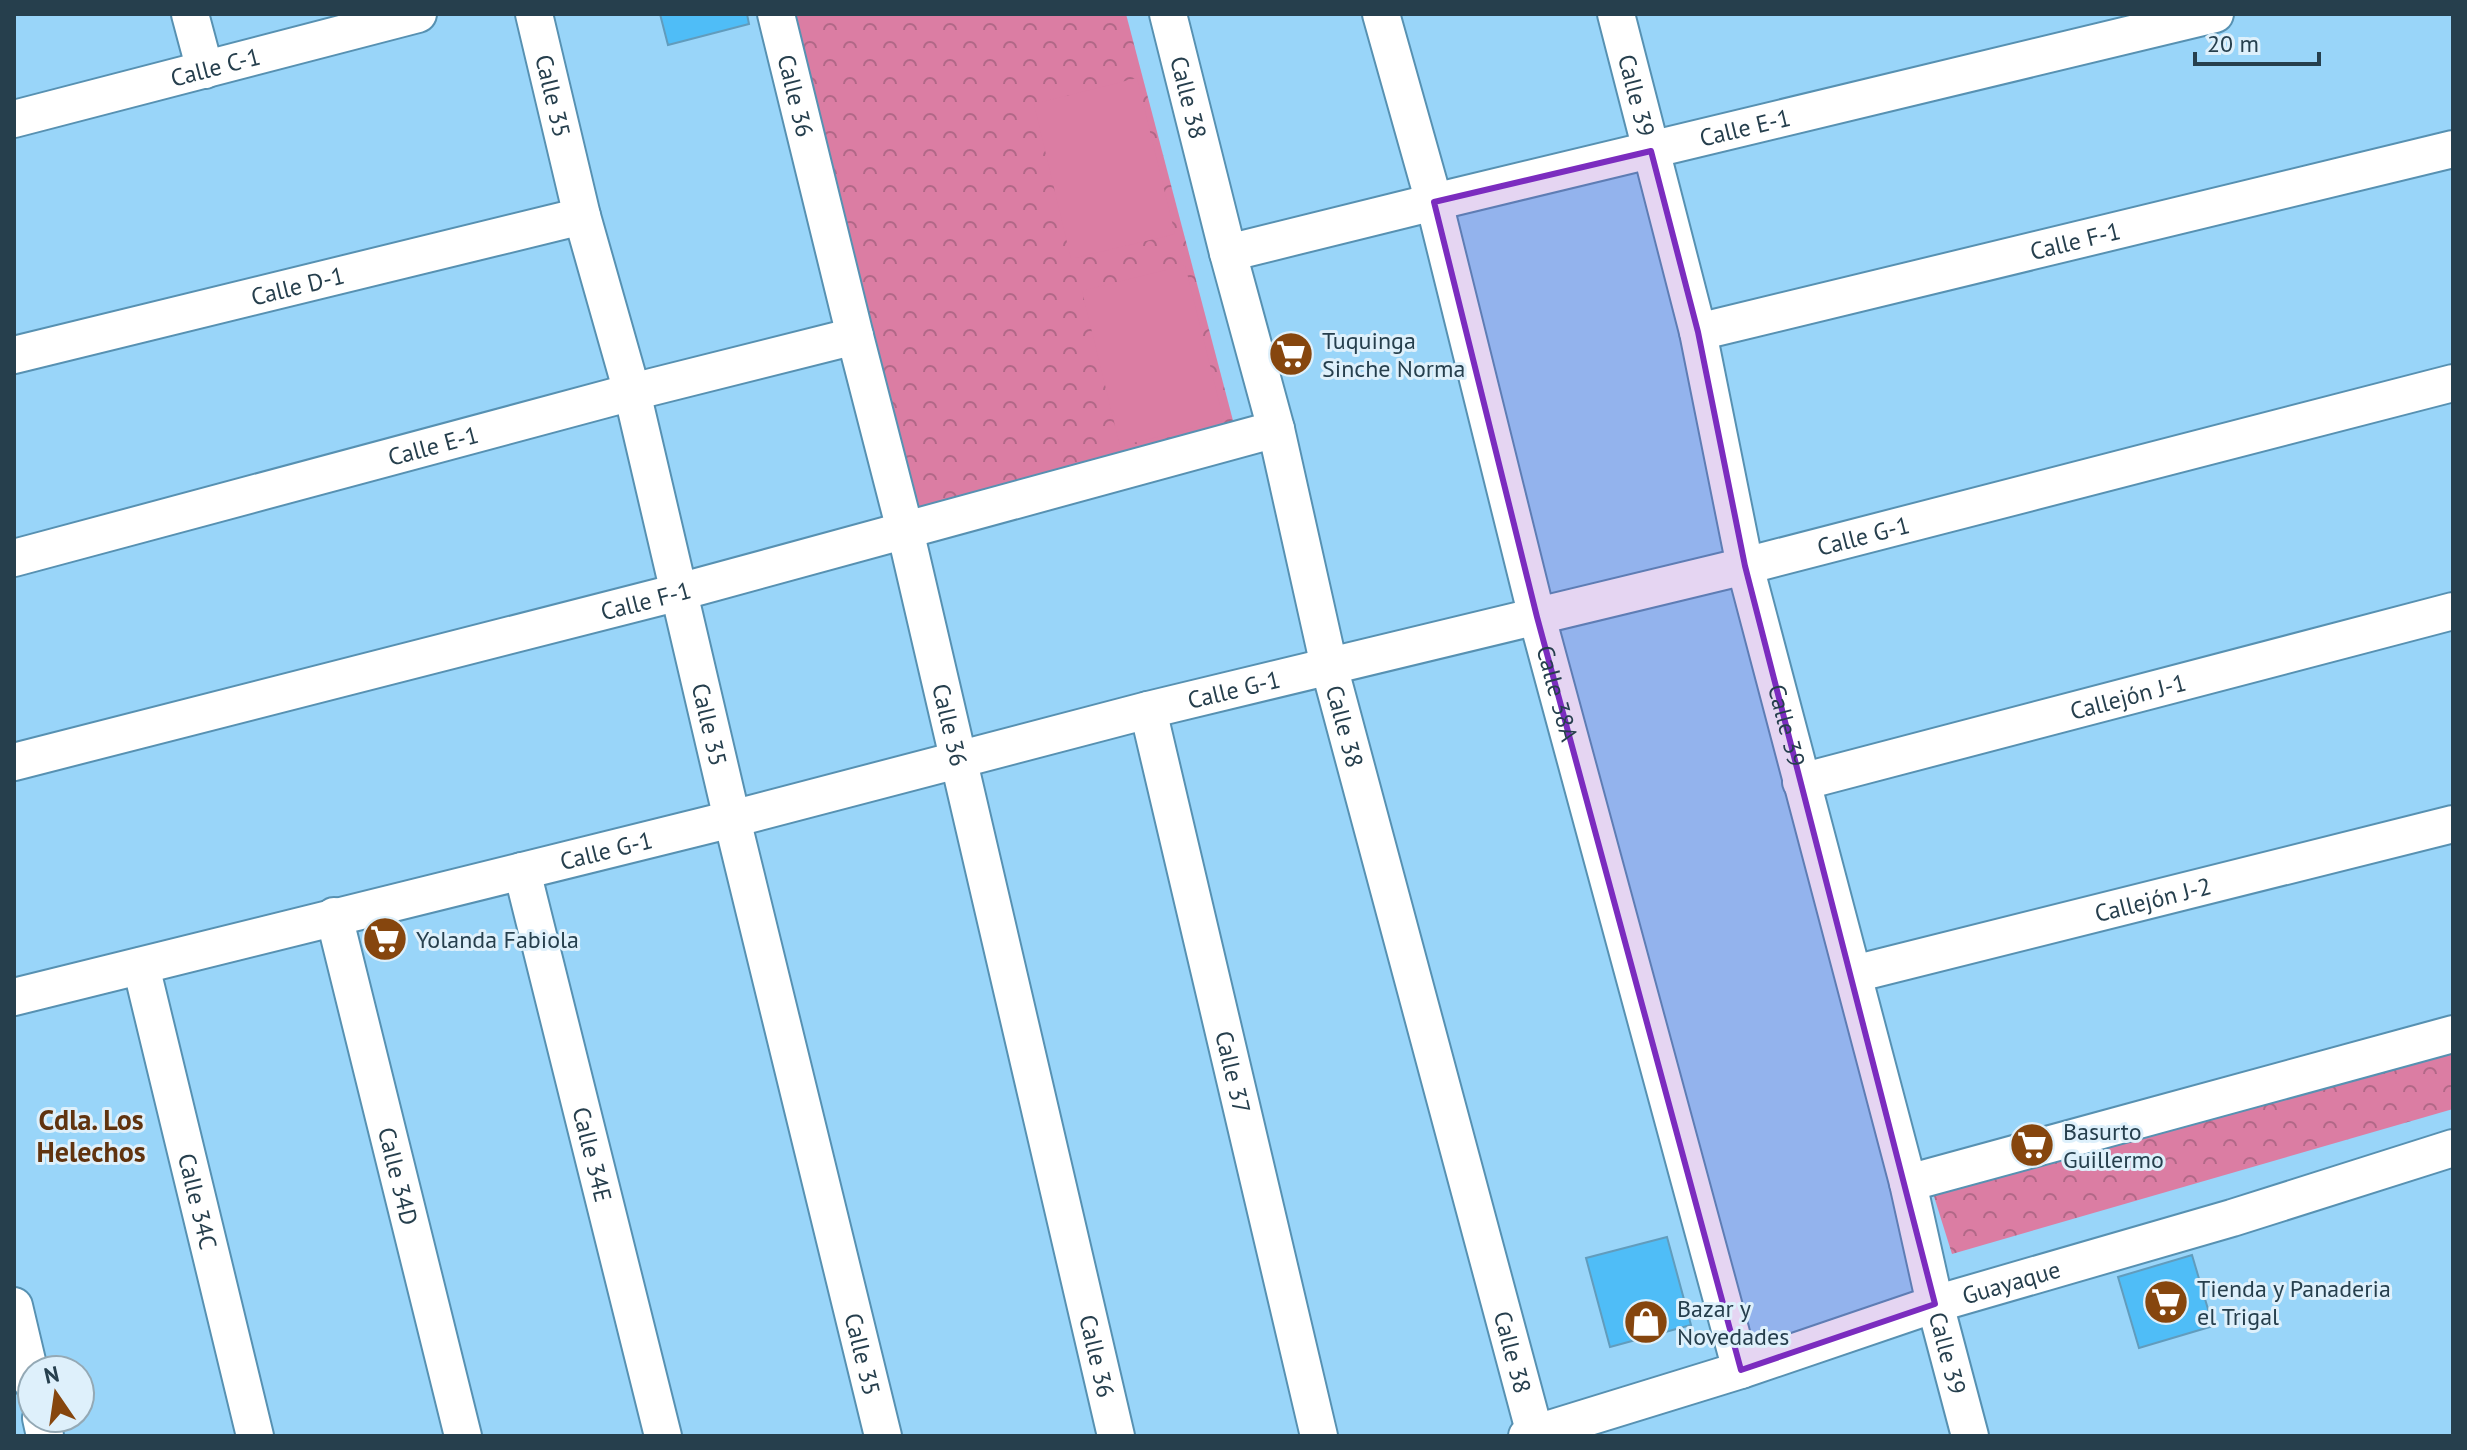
<svg xmlns="http://www.w3.org/2000/svg" width="2467" height="1450" font-family="'PT Sans',sans-serif">
<style>
.park{fill:url(#park-crowns)}
.garden{fill:#db7da3}
.building{fill:#4fbdf7;stroke:#619cbd;stroke-width:2}
.lines{fill:none;stroke-linecap:round;stroke-linejoin:round}
.minor-casing{stroke:#5791b2;stroke-width:40}
.minor{stroke:#fff;stroke-width:36}
.marked{fill:#7b2cbf;fill-opacity:0.2;stroke:#7b2cbf;stroke-width:6;stroke-linejoin:round}
.labels{text-anchor:middle;dominant-baseline:central;stroke-width:6;stroke-linejoin:round;paint-order:stroke}
.street-label{font-size:24px;fill:#263f4d;stroke:#def0fb}
.poi-label{font-size:24px;fill:#263f4d;stroke:#def0fb;text-anchor:start}
.quarter-label{font-size:28px;font-weight:bold;fill:#60330f;stroke:#def0fb}
</style>
<defs>
<pattern id="park-crowns" width="20" height="18" patternUnits="userSpaceOnUse" patternTransform="scale(2)"><rect width="20" height="18" fill="#db7da3"/><path d="M2 6a3 3 0 1 1 6 0M12 15a3 3 0 1 1 6 0" fill="none" stroke="#b16887"/></pattern>
</defs>
<rect width="100%" height="100%" fill="#99d5f9"/>
<g class="park">
<polygon points="796,14 1126,14 1236,432 915,511"/>
<polygon points="2453,1048 2453,1109 1952,1254 1932,1190"/>
</g>
<g class="garden">
<polygon points="1137,78 1175,234 1071,259 1034,104"/>
<polygon points="1185,265 1224,421 1120,446 1082,291"/>
</g>
<g class="building">
<polygon points="660,14 747,14 749,24 668,45"/>
<polygon points="1667,1237 1691,1325 1610,1347 1586,1258"/>
<polygon points="2192,1255 2213,1326 2139,1348 2118,1277"/>
</g>
<g class="lines">
<g class="minor-casing">
<g id="minor">
<polyline points="190,14 205,70"/>
<path id="s1" d="M534,14L582,216L632,392L732,819L883,1436"/>
<path id="s2" d="M776,14L855,336L905,530L1116,1436"/>
<path id="s3" d="M1168,14L1228,253L1276,429L1329,666L1535,1434"/>
<path id="s4" d="M1381,14L1434,202L1537,617L1741,1370"/>
<path id="s5" d="M1616,14L1698,332L1745,566L1908,1183L1935,1304L1970,1436"/>
<path id="s6" d="M14,119L418,14"/>
<path id="s7" d="M1228,253L1434,202L2215,14"/>
<path id="s8" d="M1698,332L2453,149"/>
<path id="s9" d="M14,355L582,216"/>
<path id="s10" d="M14,558L632,392L855,336"/>
<path id="s11" d="M1148,710L1319,1436"/>
<path id="s12" d="M14,762L679,592L1276,429"/>
<path id="s13" d="M1801,782L2453,611"/>
<path id="s14" d="M522,871L663,1436"/>
<path id="s15" d="M334,916L463,1436"/>
<path id="s16" d="M141,966L255,1436"/>
<path id="s17" d="M1854,974L2453,824"/>
<path id="s18" d="M14,997L732,819L1148,710L1745,566L2453,383"/>
<polyline points="1908,1183 2453,1034"/>
<polyline points="14,1306 32,1382"/>
<polyline points="41,1418 45,1436"/>
<path id="s19" d="M1527,1436L1741,1370L1935,1304L2232,1218L2453,1148"/>
</g>
</g>
<use href="#minor" class="minor"/>
</g>
<path class="marked" d="M1651,151L1698,332L1745,566L1935,1304L1741,1370L1537,617L1434,202Z"/>
<defs>
<g id="supermarket-disc" transform="scale(2.3)"><circle r="9.5" fill="#86460e" stroke="#def0fb"/><path d="M-6-5.5h2.5l.6 2H6L4.5 2H-2.5L-4.4-4H-6ZM-1.5 3.2a1.3 1.3 0 1 0 .1 0ZM3 3.2a1.3 1.3 0 1 0 .1 0Z" fill="#fff"/></g>
<g id="shop-disc" transform="scale(2.3)"><circle r="9.5" fill="#86460e" stroke="#def0fb"/><path d="M-5-2.5h2.3a2.7 3.5 0 0 1 5.4 0H5L5.5 6h-11ZM-1.5-2.5h3a1.5 2.3 0 0 0-3 0Z" fill="#fff"/></g>
</defs>
<g fill-rule="evenodd">
<use href="#supermarket-disc" x="1291" y="354"/>
<use href="#supermarket-disc" x="385" y="939"/>
<use href="#supermarket-disc" x="2032" y="1145"/>
<use href="#supermarket-disc" x="2166" y="1302"/>
<use href="#shop-disc" x="1646" y="1322"/>
</g>
<g class="labels">
<g class="street-label">
<text stroke="none"><textPath href="#s6" startOffset="208">Calle C-1</textPath></text>
<text stroke="none"><textPath href="#s2" startOffset="84">Calle 36</textPath></text>
<text stroke="none"><textPath href="#s1" startOffset="84">Calle 35</textPath></text>
<text stroke="none"><textPath href="#s5" startOffset="84">Calle 39</textPath></text>
<text stroke="none"><textPath href="#s3" startOffset="86">Calle 38</textPath></text>
<text stroke="none"><textPath href="#s7" startOffset="532">Calle E-1</textPath></text>
<text stroke="none"><textPath href="#s8" startOffset="388">Calle F-1</textPath></text>
<text stroke="none"><textPath href="#s9" startOffset="292">Calle D-1</textPath></text>
<text stroke="none"><textPath href="#s10" startOffset="434">Calle E-1</textPath></text>
<text stroke="none"><textPath href="#s18" startOffset="1906">Calle G-1</textPath></text>
<text stroke="none"><textPath href="#s12" startOffset="652">Calle F-1</textPath></text>
<text stroke="none"><textPath href="#s18" startOffset="1258">Calle G-1</textPath></text>
<text stroke="none"><textPath href="#s4" startOffset="702">Calle 38A</textPath></text>
<text stroke="none"><textPath href="#s13" startOffset="338">Callejón J-1</textPath></text>
<text stroke="none"><textPath href="#s2" startOffset="732">Calle 36</textPath></text>
<text stroke="none"><textPath href="#s1" startOffset="732">Calle 35</textPath></text>
<text stroke="none"><textPath href="#s3" startOffset="734">Calle 38</textPath></text>
<text stroke="none"><textPath href="#s5" startOffset="732">Calle 39</textPath></text>
<text stroke="none"><textPath href="#s18" startOffset="610">Calle G-1</textPath></text>
<text stroke="none"><textPath href="#s17" startOffset="308">Callejón J-2</textPath></text>
<text stroke="none"><textPath href="#s11" startOffset="372">Calle 37</textPath></text>
<text stroke="none"><textPath href="#s14" startOffset="292">Calle 34E</textPath></text>
<text stroke="none"><textPath href="#s15" startOffset="268">Calle 34D</textPath></text>
<text stroke="none"><textPath href="#s16" startOffset="242">Calle 34C</textPath></text>
<text stroke="none"><textPath href="#s19" startOffset="508">Guayaque</textPath></text>
<text stroke="none"><textPath href="#s3" startOffset="1382">Calle 38</textPath></text>
<text stroke="none"><textPath href="#s1" startOffset="1380">Calle 35</textPath></text>
<text stroke="none"><textPath href="#s5" startOffset="1380">Calle 39</textPath></text>
<text stroke="none"><textPath href="#s2" startOffset="1380">Calle 36</textPath></text>
</g>
<g class="poi-label">
<text x="1322" y="340">Tuquinga<tspan x="1322" dy="28">Sinche Norma</tspan></text>
<text x="416" y="939">Yolanda Fabiola</text>
<text x="2063" y="1131">Basurto<tspan x="2063" dy="28">Guillermo</tspan></text>
<text x="2197" y="1288">Tienda y Panaderia<tspan x="2197" dy="28">el Trigal</tspan></text>
<text x="1677" y="1308">Bazar y<tspan x="1677" dy="28">Novedades</tspan></text>
</g>
<g class="quarter-label">
<text x="91" y="1119">Cdla. Los<tspan x="91" dy="32">Helechos</tspan></text>
</g>
</g>
<rect width="2467" height="1450" fill="none" stroke="#263f4d" stroke-width="32"/>
<g transform="translate(56 1394) rotate(347)"><circle r="38" fill="#def0fb" stroke="#94a9b5" stroke-width="2"/>
<path d="M0-6L14 30L0 20L-14 30Z" fill="#86460e"/>
<text y="-12" font-size="22" font-weight="bold" text-anchor="middle" fill="#263f4d">N</text>
</g>
<path d="M2195 52v12h124v-12" fill="none" stroke="#263f4d" stroke-width="4"/>
<text x="2207" y="52" font-size="24" fill="#263f4d" stroke="#def0fb" stroke-width="6" paint-order="stroke">20 m</text>
</svg>
